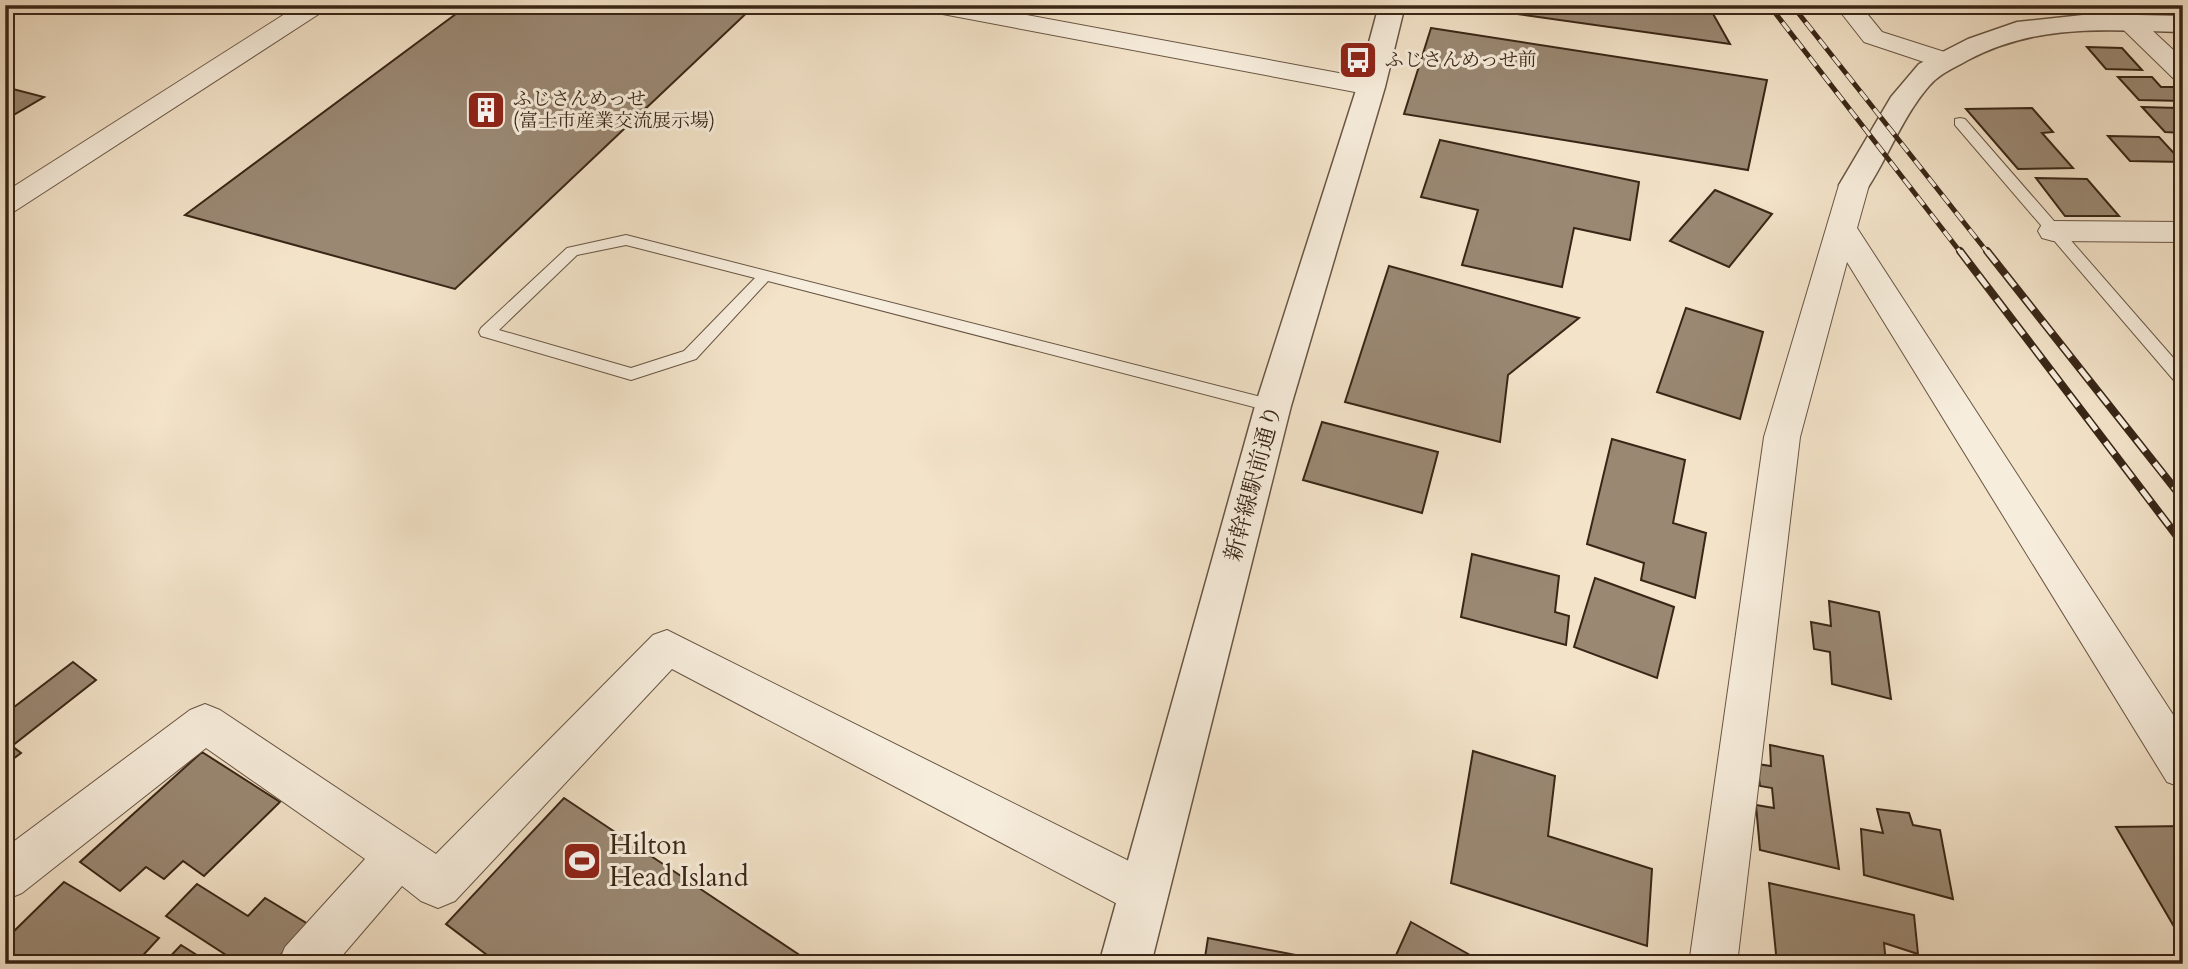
<svg xmlns="http://www.w3.org/2000/svg" width="2188" height="969" font-family="Cardo,'Noto Serif JP',serif">
<style>
.building{fill:#9a8873;stroke:#392616;stroke-width:2}
.lines{fill:none;stroke-linecap:round;stroke-linejoin:round}
.service-casing{stroke:#685543;stroke-width:2}
.minor-casing{stroke:#685543;stroke-width:2}
.tertiary-casing{stroke:#685543;stroke-width:3}
.service{fill:#f7eddc;fill-rule:evenodd}
.minor{fill:#f7eddc;fill-rule:evenodd}
.tertiary{fill:#f7eddc;fill-rule:evenodd}
.rail-far1-casing{stroke:#392616;stroke-width:5}
.rail-casing{stroke:#392616;stroke-width:8}
.rail-far1{stroke:#f7eddc;stroke-width:3.5;stroke-dasharray:11;stroke-linecap:butt}
.rail{stroke:#f7eddc;stroke-width:5;stroke-dasharray:15;stroke-linecap:butt}
.labels{text-anchor:middle;dominant-baseline:central;stroke-width:6;stroke-linejoin:round;paint-order:stroke}
.far-poi-label{font-size:19px;fill:#392616;stroke:#f7eddc;text-anchor:start}
.street-label{font-size:23px;fill:#392616;stroke:#f7eddc}
.near-poi-label{font-size:28px;fill:#392616;stroke:#f7eddc;text-anchor:start}
</style>
<rect width="100%" height="100%" fill="#f3e3c9"/>
<filter id="stains"><feTurbulence type="fractalNoise" baseFrequency=".00286" numOctaves="4"/><feColorMatrix values="0 0 0 0 .2 0 0 0 0 .09 0 0 0 0 .02 0 0 0 .5 -.17"/></filter>
<radialGradient id="worn" r=".72"><stop offset=".6" stop-color="#630" stop-opacity="0"/><stop offset="1" stop-color="#630" stop-opacity=".3"/></radialGradient>
<g class="building">
<polygon points="468,5 755,5 455,289 185,215"/>
<polygon points="1453,5 1708,5 1730,44"/>
<polygon points="1431,28 1767,80 1748,170 1404,114"/>
<polygon points="2087,47 2122,48 2142,70 2106,69"/>
<polygon points="2118,77 2152,77 2161,87 2173,87 2183,101 2139,100"/>
<polygon points="5,87 44,97 5,120"/>
<polygon points="2142,107 2178,108 2183,113 2183,133 2165,132"/>
<polygon points="2032,108 2053,132 2042,133 2073,168 2018,169 1966,109"/>
<polygon points="2108,136 2159,137 2182,162 2130,161"/>
<polygon points="1440,140 1639,182 1630,240 1574,228 1562,287 1462,265 1478,210 1421,197"/>
<polygon points="2036,178 2087,179 2119,216 2065,216"/>
<polygon points="1715,190 1772,214 1729,267 1670,241"/>
<polygon points="1389,266 1579,318 1508,375 1500,442 1345,402"/>
<polygon points="1686,308 1763,332 1740,419 1657,392"/>
<polygon points="1322,422 1438,452 1422,513 1303,480"/>
<polygon points="1612,439 1685,460 1673,523 1706,533 1695,598 1641,580 1644,563 1587,544"/>
<polygon points="1472,554 1559,576 1555,612 1569,616 1566,645 1461,617"/>
<polygon points="1595,578 1674,607 1657,678 1574,647"/>
<polygon points="1829,601 1879,612 1891,699 1832,684 1830,652 1814,649 1811,622 1831,626"/>
<polygon points="73,662 96,680 12,746 21,753 5,765 5,714"/>
<polygon points="1770,745 1823,756 1839,869 1760,850 1756,805 1774,808 1772,788 1760,786 1757,764 1771,766"/>
<polygon points="1473,751 1555,776 1548,836 1652,869 1647,946 1451,883"/>
<polygon points="202,752 280,802 204,876 183,861 164,879 146,867 120,891 80,862"/>
<polygon points="564,798 813,964 499,964 446,924"/>
<polygon points="1877,809 1909,813 1913,825 1940,830 1953,899 1864,875 1861,829 1883,833"/>
<polygon points="2183,826 2183,942 2116,827"/>
<polygon points="64,882 159,938 135,964 94,964 82,957 75,964 18,964 5,956 5,940"/>
<polygon points="1769,883 1914,915 1918,954 1884,943 1886,964 1777,964"/>
<polygon points="197,884 248,916 265,898 308,924 273,964 240,964 166,916"/>
<polygon points="1411,922 1486,964 1392,964"/>
<polygon points="1208,938 1342,964 1204,964"/>
<polygon points="181,945 211,964 163,964"/>
</g>
<g class="lines">
<g class="service-casing">
<g id="service">
<polygon points="1960,118 1965,119 2183,369 2183,386 2177,384 1955,125 1955,119"/>
<path d="M626,235L1273,400L1281,406L1273,412L768,281L696,359L631,380L481,336L479,332L481,328L567,248ZM626,245L755,278L684,351L631,368L499,330L577,255Z"/>
</g>
</g>
<g class="minor-casing">
<g id="minor">
<polygon points="299,5 328,5 325,10 15,211 5,214 5,192"/>
<polygon points="920,5 973,5 1371,79 1380,81 1384,87 1380,93 1371,95 932,12 923,10"/>
<polygon points="1835,5 1860,5 1882,32 1954,55 1958,61 1954,67 1945,69 1864,42"/>
<polygon points="2098,5 2125,5 2183,59 2183,81 2174,79"/>
<polygon points="1854,176 1864,179 1869,185 1857,228 2183,730 2183,788 2167,782 1847,262 1800,437 1737,964 1689,964 1764,437 1839,185 1844,179"/>
<polygon points="2053,221 2183,222 2183,242 2053,241 2042,238 2038,231 2042,224"/>
<polygon points="667,630 1161,877 1168,893 1161,909 1144,916 1127,909 672,669 455,901 438,908 421,901 402,886 335,964 278,964 285,947 365,859 206,748 22,893 5,900 5,848 190,710 205,704 220,710 436,854 653,635"/>
</g>
</g>
<g class="tertiary-casing">
<g id="tertiary">
<polygon points="1379,5 1405,5 1385,87 1291,406 1151,964 1099,964 1255,406 1357,87"/>
<path d="M2092,14L2183,16V32C2106,30 2038,23 1968,60C1954,68 1939,74 1929,86C1902,117 1888,158 1865,192L1854,194L1843,192L1839,185L1891,97L1919,64L1968,39L2017,22Z"/>
</g>
</g>
<use href="#service" class="service"/>
<use href="#minor" class="minor"/>
<use href="#tertiary" class="tertiary"/>
<g class="rail-far1-casing">
<g id="rail-far1">
<polyline points="1769,5 1961,253"/>
<polyline points="1792,5 1988,253"/>
</g>
</g>
<g class="rail-casing">
<g id="rail">
<polyline points="1960,251 2183,544"/>
<polyline points="1987,251 2183,499"/>
</g>
</g>
<use href="#rail-far1" class="rail-far1"/>
<use href="#rail" class="rail"/>
</g>
<defs>
<g id="bus-square" transform="scale(2.0125)"><rect x="-9" y="-9" width="18" height="18" rx="4" fill="#8f2418" stroke="#f7eddc"/><path d="M-5-6H5V4H4V6H2V4H-2V6H-4V4H-5ZM-3.5-4V0h7V-4ZM-3.5 1.2v1.5H-2V1.2ZM2 1.2v1.5H3.5V1.2Z" fill="#fff"/></g>
<g id="building-square" transform="scale(2.0125)"><rect x="-9" y="-9" width="18" height="18" rx="4" fill="#8f2418" stroke="#f7eddc"/><path d="M-4-6H4V6H1V3H-1V6H-4ZM-2.5-4.3h1.7v1.8h-1.7ZM.8-4.3h1.7v1.8H.8ZM-2.5-1h1.7V.8h-1.7ZM.8-1h1.7V.8H.8Z" fill="#fff"/></g>
<g id="stadium-square" transform="scale(2.0125)"><rect x="-9" y="-9" width="18" height="18" rx="4" fill="#8f2418" stroke="#f7eddc"/><path d="M0-5a6.5 5 0 1 0 0 10a6.5 5 0 1 0 0-10ZM-3.5-1.8h7v3.6h-7Z" fill="#fff"/></g>
</defs>
<g fill-rule="evenodd">
<use href="#bus-square" x="1358" y="60"/>
<use href="#building-square" x="486" y="110"/>
<use href="#stadium-square" x="582" y="861"/>
</g>
<g class="labels">
<g class="far-poi-label">
<text x="1385" y="60">ふじさんめっせ前</text>
<text x="513" y="99">ふじさんめっせ<tspan x="513" dy="22">(富士市産業交流展示場)</tspan></text>
</g>
<g class="street-label">
<text transform="translate(1253 483) rotate(-75)">新幹線駅前通り</text>
</g>
<g class="near-poi-label">
<text x="609" y="845">Hilton<tspan x="609" dy="32">Head Island</tspan></text>
</g>
</g>
<rect width="2188" height="969" fill="none" stroke="#f3e3c9" stroke-width="28"/>
<rect x="7" y="7" width="2174" height="955" fill="none" stroke="#392616" stroke-width="3.5"/>
<rect x="14" y="14" width="2160" height="941" fill="none" stroke="#392616" stroke-width="2"/>
<rect width="100%" height="100%" filter="url(#stains)"/>
<rect width="100%" height="100%" fill="url(#worn)"/>
</svg>
